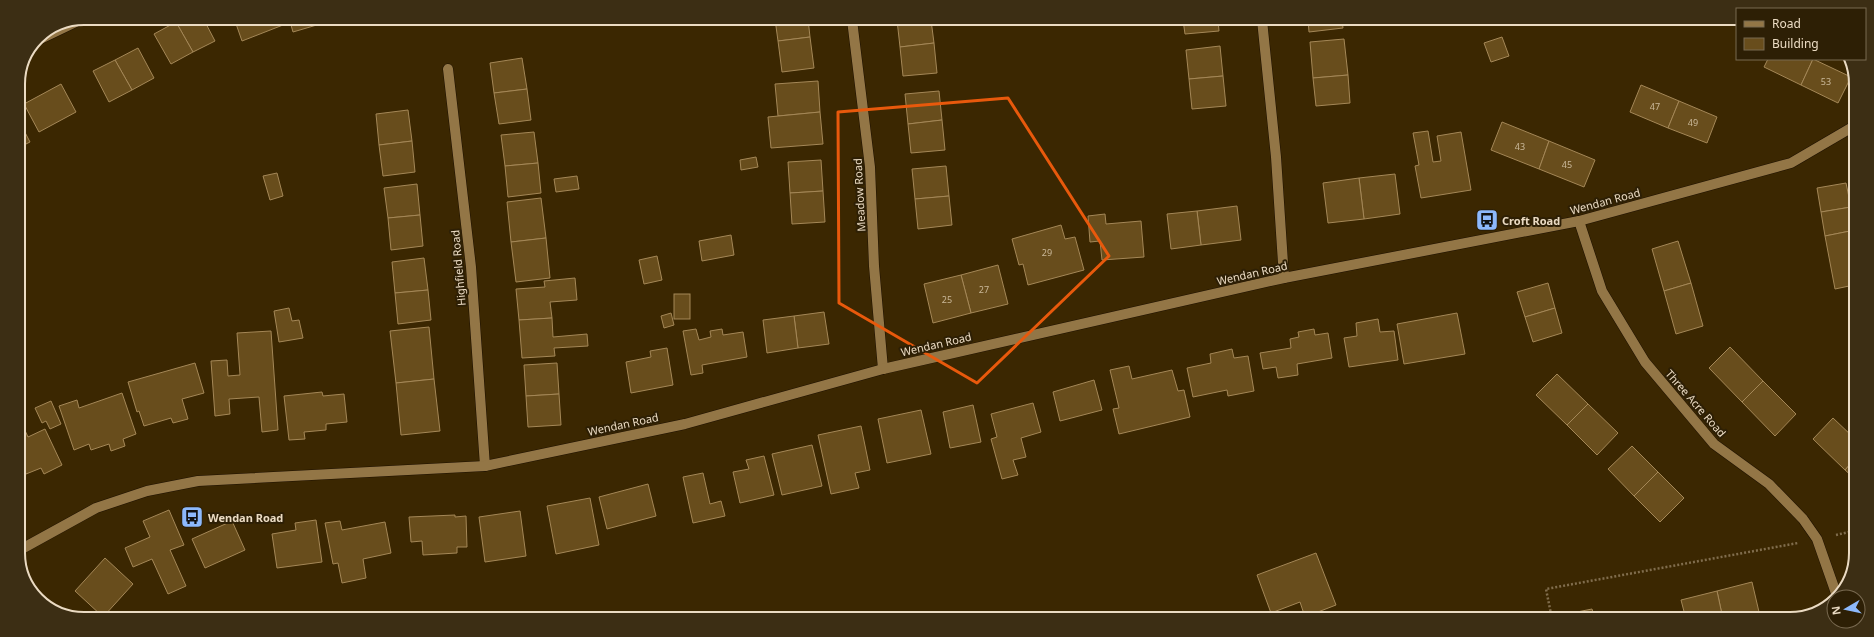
<svg xmlns="http://www.w3.org/2000/svg" width="1874" height="637" font-family="'Noto Sans',sans-serif">
<style>
.building{fill:#684d1c;stroke:#a48757}
.lines{fill:none;stroke-linecap:round;stroke-linejoin:round}
.minor-casing{stroke:#1e1100;stroke-width:11}
.path{stroke:#806d4d;stroke-width:2.5;stroke-dasharray:2 2;stroke-linecap:butt}
.minor{stroke:#937646;stroke-width:10}
.marked{fill:none;stroke:#e8590c;stroke-width:3;stroke-linejoin:round}
.labels{text-anchor:middle;dominant-baseline:central;stroke-width:4;stroke-linejoin:round;paint-order:stroke}
.number-label{font-size:9px;fill:#cab899}
.street-label{font-size:11px;fill:#ebdbc3;stroke:#2d1f05}
.poi-label{font-size:11px;font-weight:bold;fill:#ebdbc3;stroke:#2d1f05;text-anchor:start}
.rim{fill:none;stroke:#ebdbc3;stroke-width:2}
</style>
<rect width="100%" height="100%" fill="#3b2701"/>
<g class="building">
<polygon points="183,18 203,18 215,41 193,52 176,22"/>
<polygon points="234,18 281,18 283,25 242,41"/>
<polygon points="289,18 337,19 293,32"/>
<polygon points="775,19 808,19 810,37 778,41"/>
<polygon points="897,20 931,20 934,43 900,47"/>
<polygon points="1183,20 1218,20 1219,31 1185,34"/>
<polygon points="1308,20 1342,20 1343,28 1309,32"/>
<polygon points="176,22 193,52 171,64 154,34"/>
<polygon points="810,37 814,68 782,72 778,41"/>
<polygon points="1502,37 1509,56 1491,62 1484,43"/>
<polygon points="1344,39 1348,75 1313,78 1310,42"/>
<polygon points="934,43 937,73 903,76 900,47"/>
<polygon points="1220,46 1223,76 1189,79 1186,50"/>
<polygon points="138,48 154,78 132,90 115,60"/>
<polygon points="522,58 527,89 494,93 490,63"/>
<polygon points="1768,59 1813,59 1801,85 1764,67"/>
<polygon points="1813,59 1851,77 1838,103 1801,85"/>
<polygon points="115,60 132,90 109,102 93,71"/>
<polygon points="1348,75 1350,103 1316,106 1313,78"/>
<polygon points="1223,76 1226,106 1192,109 1189,79"/>
<polygon points="818,81 820,112 778,116 775,84"/>
<polygon points="61,84 76,112 39,132 24,104"/>
<polygon points="1641,85 1679,101 1668,128 1630,112"/>
<polygon points="527,89 531,120 499,124 494,93"/>
<polygon points="939,91 942,120 908,124 905,94"/>
<polygon points="1679,101 1717,117 1707,143 1668,128"/>
<polygon points="408,110 412,141 379,145 376,114"/>
<polygon points="820,112 823,144 771,148 768,117"/>
<polygon points="18,119 30,142 18,148"/>
<polygon points="942,120 945,150 911,153 908,124"/>
<polygon points="1502,122 1549,141 1539,169 1491,150"/>
<polygon points="1428,131 1433,162 1441,161 1437,136 1461,132 1471,190 1421,198 1415,166 1419,165 1413,133"/>
<polygon points="534,132 538,163 505,166 501,135"/>
<polygon points="412,141 415,172 383,176 379,145"/>
<polygon points="1549,141 1595,160 1584,187 1539,169"/>
<polygon points="756,157 758,167 741,170 740,160"/>
<polygon points="821,160 823,191 790,193 788,162"/>
<polygon points="538,163 541,193 508,197 505,166"/>
<polygon points="946,166 949,196 915,199 912,169"/>
<polygon points="277,173 283,196 270,200 263,176"/>
<polygon points="1395,174 1400,214 1364,219 1359,178"/>
<polygon points="577,176 579,189 556,192 554,179"/>
<polygon points="1359,178 1364,219 1328,223 1323,183"/>
<polygon points="1846,183 1851,207 1821,212 1817,188"/>
<polygon points="417,184 420,215 388,218 384,188"/>
<polygon points="823,191 825,222 792,224 790,193"/>
<polygon points="949,196 952,225 918,229 915,199"/>
<polygon points="541,198 546,238 511,242 507,202"/>
<polygon points="1237,206 1241,240 1201,245 1197,211"/>
<polygon points="1851,207 1855,230 1825,236 1821,212"/>
<polygon points="1197,211 1201,245 1171,249 1167,214"/>
<polygon points="1105,214 1106,224 1141,221 1144,257 1102,260 1100,241 1090,242 1088,216"/>
<polygon points="420,215 423,246 391,250 388,218"/>
<polygon points="1061,225 1065,239 1075,237 1084,270 1028,285 1023,264 1019,265 1012,239"/>
<polygon points="1855,230 1854,285 1835,289 1825,236"/>
<polygon points="731,235 734,255 702,261 699,241"/>
<polygon points="546,238 550,278 516,282 511,242"/>
<polygon points="1678,241 1691,283 1664,291 1652,249"/>
<polygon points="657,256 662,280 644,284 639,260"/>
<polygon points="424,258 428,290 395,293 392,262"/>
<polygon points="998,265 1008,304 971,313 961,275"/>
<polygon points="961,275 971,313 933,323 924,284"/>
<polygon points="575,278 577,300 550,302 552,318 519,320 516,289 545,287 544,281"/>
<polygon points="1548,283 1555,308 1525,317 1517,292"/>
<polygon points="1691,283 1703,326 1676,334 1664,291"/>
<polygon points="428,290 431,320 398,324 395,293"/>
<rect x="674" y="294" width="16" height="25"/>
<polygon points="289,308 292,321 299,320 303,338 279,342 274,311"/>
<polygon points="1555,308 1562,333 1533,342 1525,317"/>
<polygon points="824,312 829,344 798,348 794,316"/>
<polygon points="671,313 674,325 664,328 661,316"/>
<polygon points="1457,313 1465,354 1404,364 1397,324"/>
<polygon points="794,316 798,348 767,353 763,320"/>
<polygon points="552,318 553,337 587,334 588,346 554,348 555,356 522,358 519,320"/>
<polygon points="1378,319 1380,332 1394,331 1398,360 1349,367 1344,338 1357,336 1356,323"/>
<polygon points="429,327 434,379 396,383 390,331"/>
<polygon points="696,329 699,340 711,337 710,331 722,329 723,335 743,332 747,357 702,365 703,373 691,375 683,331"/>
<polygon points="1314,329 1315,335 1328,333 1332,358 1297,364 1298,375 1278,378 1276,367 1263,369 1260,353 1291,348 1290,339 1299,337 1298,332"/>
<polygon points="271,331 278,430 262,432 259,397 229,399 230,414 215,416 211,361 227,360 228,376 240,375 237,333"/>
<polygon points="1730,347 1763,381 1742,402 1709,368"/>
<polygon points="667,348 673,385 631,393 626,362 651,357 650,351"/>
<polygon points="1232,349 1234,358 1248,356 1254,391 1228,396 1227,390 1193,397 1187,368 1211,363 1210,354"/>
<polygon points="195,363 204,393 182,399 188,419 173,423 171,418 144,426 139,411 137,412 128,382"/>
<polygon points="557,363 559,394 526,396 524,365"/>
<polygon points="1129,366 1132,379 1172,370 1178,391 1184,390 1190,417 1119,434 1113,409 1119,408 1110,370"/>
<polygon points="1557,374 1588,404 1567,425 1536,395"/>
<polygon points="434,379 440,431 401,435 396,383"/>
<polygon points="1094,380 1102,410 1060,421 1053,392"/>
<polygon points="1763,381 1796,414 1775,436 1742,402"/>
<polygon points="322,392 323,396 344,394 347,422 326,424 326,430 304,432 305,439 289,440 284,396"/>
<polygon points="122,393 136,434 123,439 125,446 111,451 109,444 91,450 89,444 74,450 59,406 77,400 79,408"/>
<polygon points="559,394 561,425 528,427 526,396"/>
<polygon points="51,401 61,424 50,429 46,421 42,423 35,408"/>
<polygon points="1033,403 1041,432 1021,438 1026,457 1013,460 1018,475 1002,479 991,439 997,437 991,414"/>
<polygon points="1588,404 1618,433 1597,455 1567,425"/>
<polygon points="973,405 981,442 950,448 943,412"/>
<polygon points="921,410 931,454 887,463 878,419"/>
<polygon points="1833,418 1853,437 1853,461 1845,470 1813,439"/>
<polygon points="22,424 28,437 45,429 62,465 44,474 41,468 26,474 18,458 18,425"/>
<polygon points="861,426 870,470 855,473 859,488 831,494 818,435"/>
<polygon points="812,445 822,486 782,495 772,454"/>
<polygon points="1632,446 1658,472 1634,496 1608,469"/>
<polygon points="764,456 774,495 740,503 733,472 749,469 746,460"/>
<polygon points="1853,461 1853,477 1845,470"/>
<polygon points="1658,472 1684,498 1660,522 1634,496"/>
<polygon points="703,473 710,504 721,501 725,516 693,523 683,477"/>
<polygon points="648,484 656,516 607,529 599,497"/>
<polygon points="590,498 599,545 556,554 547,506"/>
<polygon points="169,510 184,545 170,550 186,586 168,594 152,559 133,567 125,548 150,537 143,521"/>
<polygon points="520,511 526,556 485,562 479,517"/>
<polygon points="455,515 455,517 466,516 467,547 457,547 457,553 423,555 422,541 411,542 409,517"/>
<polygon points="316,520 322,562 277,568 272,534 296,530 295,523"/>
<polygon points="232,521 245,550 205,568 192,539"/>
<polygon points="340,521 342,530 385,522 391,553 363,559 366,578 342,583 338,563 333,564 325,523"/>
<polygon points="1316,553 1336,605 1305,617 1300,602 1271,613 1257,575"/>
<polygon points="105,558 133,584 104,616 102,616 75,591"/>
<polygon points="1752,582 1759,612 1731,619 1723,619 1717,591"/>
<polygon points="1717,591 1723,619 1686,619 1681,600"/>
<polygon points="1592,609 1595,619 1567,619 1567,614"/>
<polygon points="1331,614 1332,618 1320,618"/>
</g>
<g class="lines">
<g class="minor-casing">
<g id="minor">
<polyline points="852,20 870,167 874,266 883,369"/>
<polyline points="1262,20 1276,157 1284,278"/>
<polyline points="36,41 84,18"/>
<polyline points="448,69 471,267 485,466"/>
<polyline points="1579,221 1602,291 1645,362 1714,444 1769,484 1803,519 1817,539 1837,596"/>
<polyline points="18,551 96,508 147,491 198,481 485,466 685,424 883,369 1284,278 1579,221 1791,163 1856,125"/>
</g>
</g>
<g class="path">
<polyline points="1836,535 1853,531"/>
<polyline points="1552,619 1546,589 1798,543"/>
</g>
<use href="#minor" class="minor"/>
</g>
<path class="marked" d="M1008,98L1109,256L977,383L839,303L838,112Z"/>
<defs>
<g id="bus-square" transform="scale(1.15)"><rect x="-9" y="-9" width="18" height="18" rx="4" fill="#8db9fc" stroke="#2d1f05"/><path d="M-5-6H5V4H4V6H2V4H-2V6H-4V4H-5ZM-3.5-4V0h7V-4ZM-3.5 1.2v1.5H-2V1.2ZM2 1.2v1.5H3.5V1.2Z" fill="#111"/></g>
</defs>
<g fill-rule="evenodd">
<use href="#bus-square" x="1487" y="220"/>
<use href="#bus-square" x="192" y="517"/>
</g>
<g class="labels">
<g class="number-label">
<text x="1826" y="81">53</text>
<text x="1655" y="106">47</text>
<text x="1693" y="122">49</text>
<text x="1520" y="146">43</text>
<text x="1567" y="164">45</text>
<text x="1047" y="252">29</text>
<text x="984" y="289">27</text>
<text x="947" y="299">25</text>
</g>
<g class="street-label">
<text transform="translate(859 195) rotate(-93)">Meadow Road</text>
<text transform="translate(1605 201) rotate(-15)">Wendan Road</text>
<text transform="translate(458 268) rotate(-95)">Highfield Road</text>
<text transform="translate(1252 273) rotate(-13)">Wendan Road</text>
<text transform="translate(936 344) rotate(-13)">Wendan Road</text>
<text transform="translate(1696 403) rotate(49)">Three Acre Road</text>
<text transform="translate(623 424) rotate(-12)">Wendan Road</text>
</g>
<g class="poi-label">
<text x="1502" y="220">Croft Road</text>
<text x="208" y="517">Wendan Road</text>
</g>
</g>
<path d="M0 0H1874V637H0ZM84 25H1790A59 59 0 0 1 1849 84V553A59 59 0 0 1 1790 612H84A59 59 0 0 1 25 553V84A59 59 0 0 1 84 25Z" fill="#3c2e14" fill-rule="evenodd"/>
<path class="rim" d="M84 25H1790A59 59 0 0 1 1849 84V553A59 59 0 0 1 1790 612H84A59 59 0 0 1 25 553V84A59 59 0 0 1 84 25Z"/>
<rect x="1736" y="8" width="130" height="52" fill="#2d1f05" stroke="#796a51"/>
<rect x="1744" y="21" width="20" height="6" fill="#937646" stroke="#796a51"/>
<text x="1772" y="28" font-size="12" fill="#ebdbc3">Road</text>
<rect x="1744" y="38" width="20" height="12" fill="#684d1c" stroke="#796a51"/>
<text x="1772" y="48" font-size="12" fill="#ebdbc3">Building</text>
<g transform="translate(1846 609) rotate(261)"><circle r="19" fill="#2d1f05" stroke="#796a51"/>
<path d="M0-3L7 15L0 10L-7 15Z" fill="#8db9fc"/>
<text y="-6" font-size="11" font-weight="bold" text-anchor="middle" fill="#ebdbc3">N</text>
</g>
</svg>
